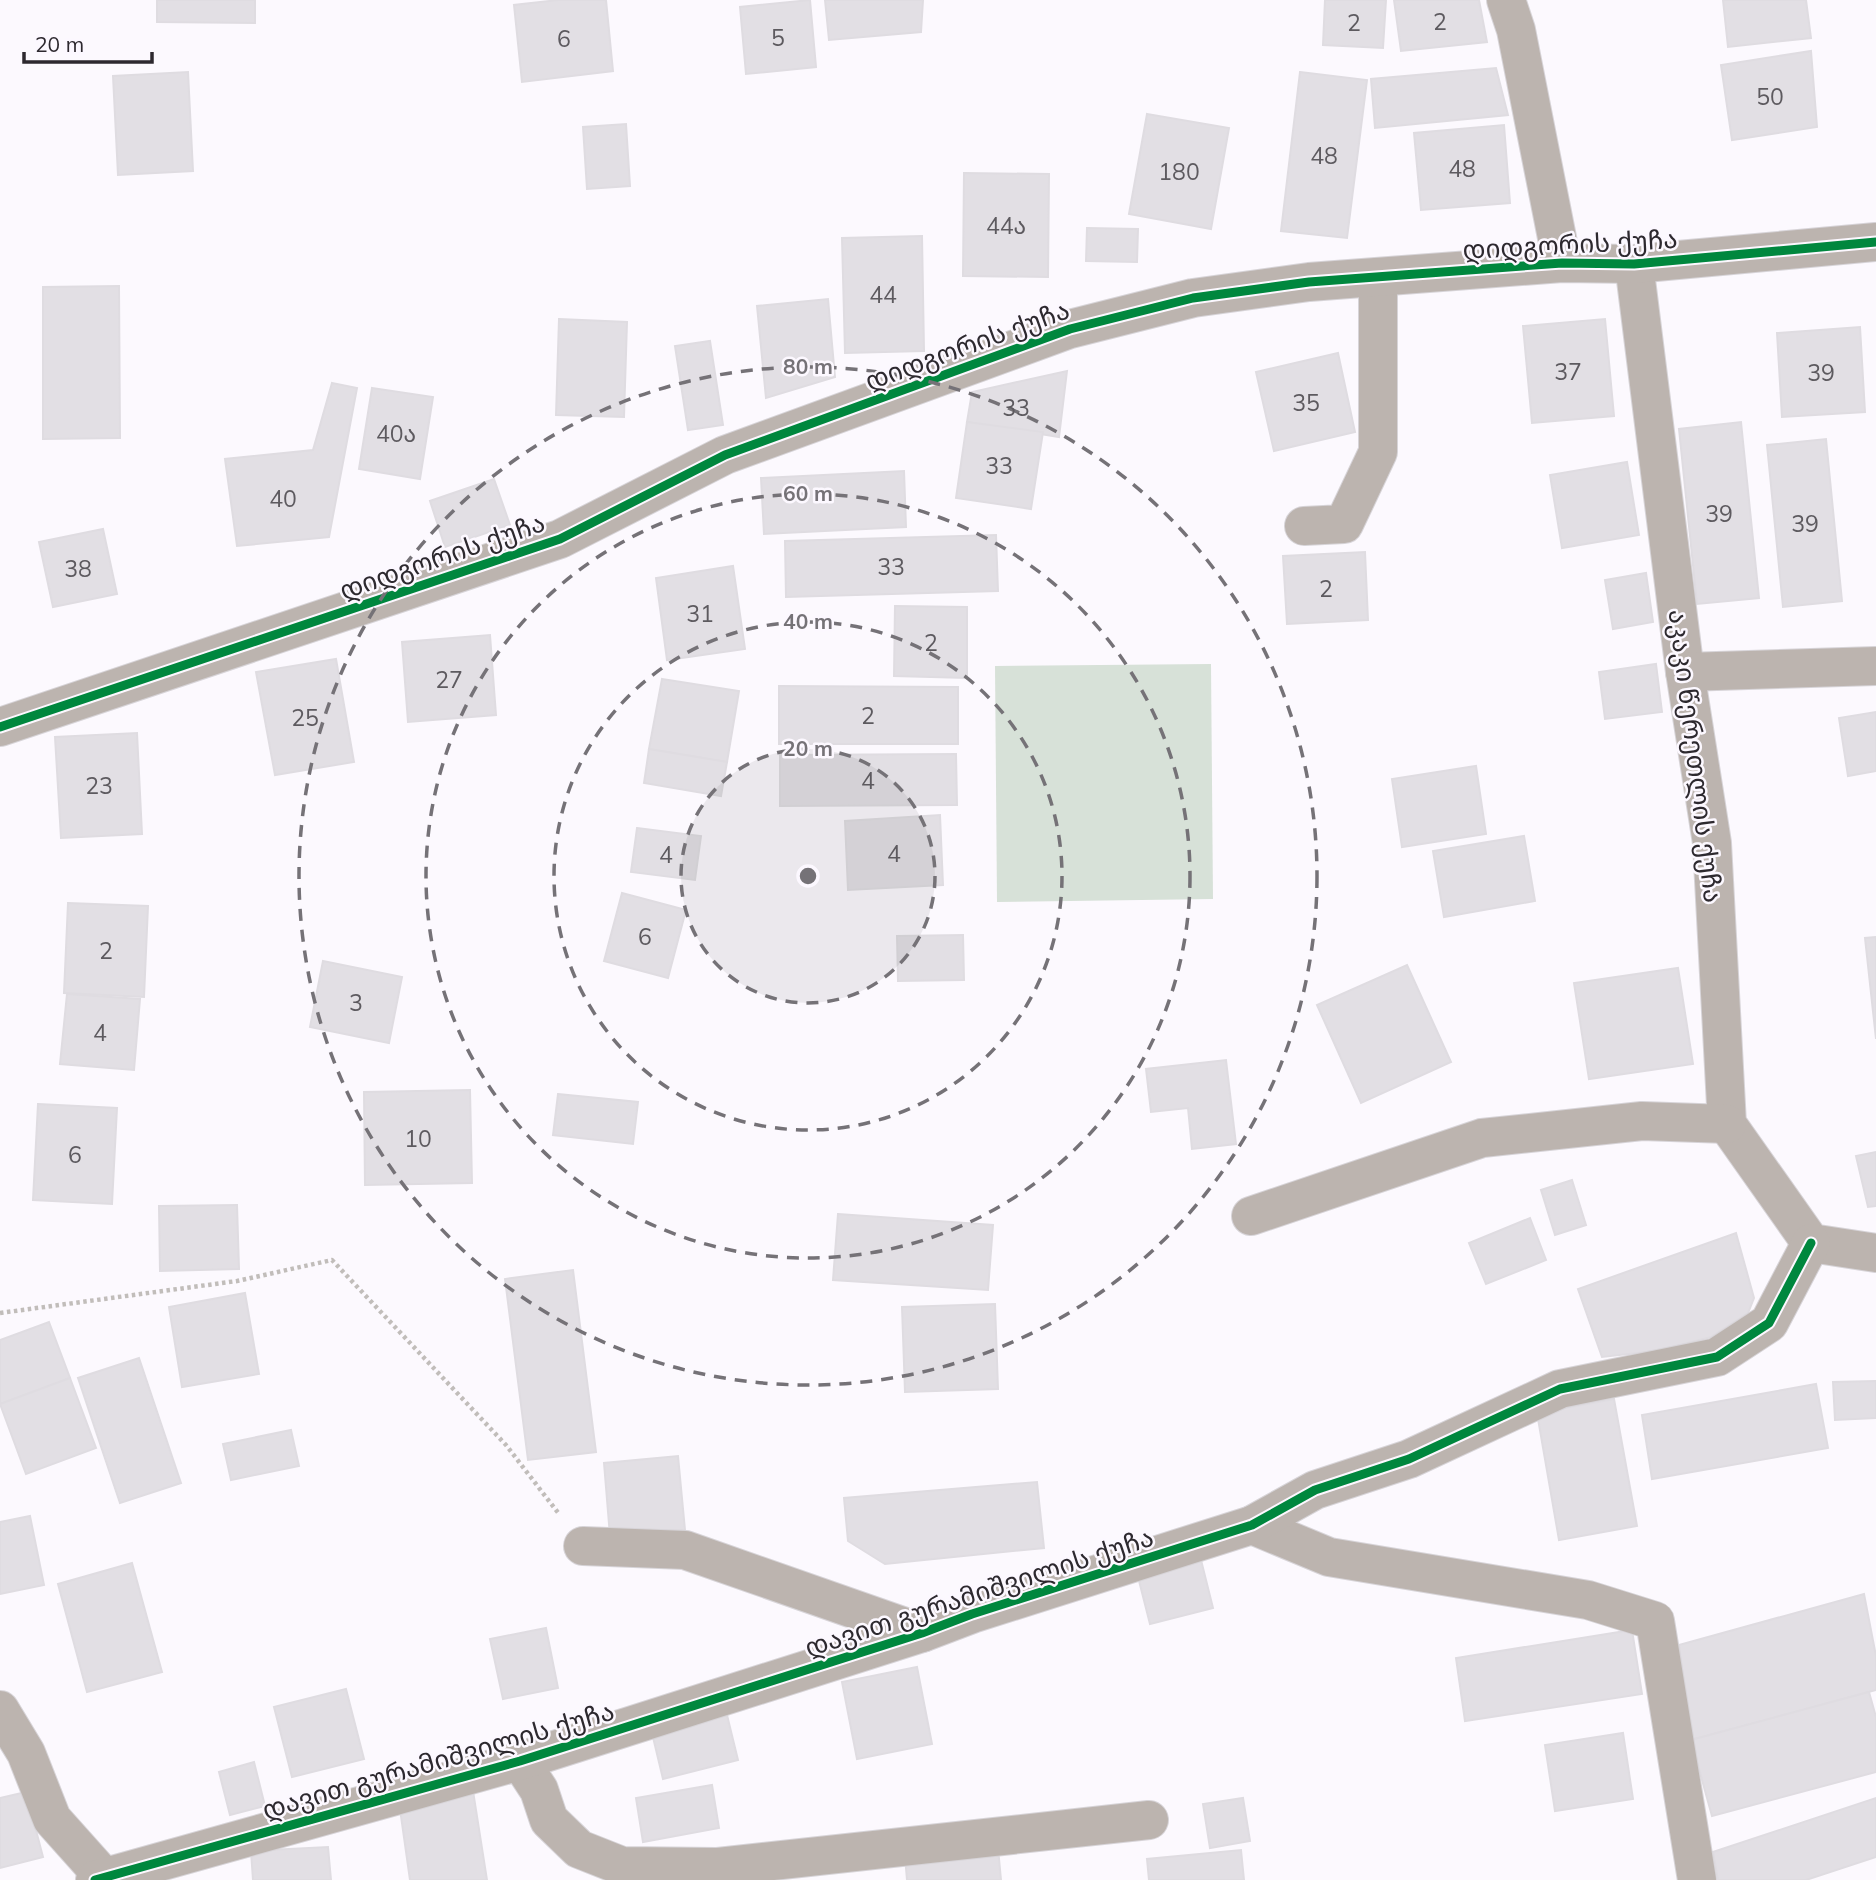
<svg xmlns="http://www.w3.org/2000/svg" width="1876" height="1880" font-family="Mulish,'Noto Sans Georgian',sans-serif">
<style>
.green{fill:#d7e1d8}
.building{fill:#e2dfe4;stroke:#dfdce1;stroke-width:2}
.lines{fill:none;stroke-linecap:round;stroke-linejoin:round}
.minor-casing{stroke:#d7d4d8;stroke-width:40}
.path{stroke:#c1bdba;stroke-width:4.5;stroke-dasharray:3.5 3.5;stroke-linecap:butt}
.minor{stroke:#bcb4af;stroke-width:38}
.cycleway-casing{stroke:#fcf8ff;stroke-width:13}
.cycleway{stroke:#00873e;stroke-width:9}
.ring{fill:none;stroke:#757277;stroke-width:3.5;stroke-dasharray:12 9}
.labels{text-anchor:middle;dominant-baseline:central;stroke-width:5;stroke-linejoin:round;paint-order:stroke}
.number-label{font-size:23px;fill:#5d5a5f}
.street-label{font-size:26px;fill:#2d292f;stroke:#fcf8ff}
.centre{fill:#757277;stroke:#fcf8ff;stroke-width:3.5}
.ring-label{font-size:21px;text-anchor:middle;font-weight:bold;fill:#757277;stroke:#fcf8ff;stroke-width:5;stroke-linejoin:round;paint-order:stroke}
</style>
<rect width="100%" height="100%" fill="#fcf9fe"/>
<polygon class="green" points="1211,664 1213,899 997,902 995,666"/>
<g class="building">
<polygon points="157,0 255,0 255,23 157,22"/>
<polygon points="558,0 606,0 613,71 522,82 514,5"/>
<polygon points="810,0 816,67 746,74 740,7"/>
<polygon points="825,0 923,0 921,32 829,40"/>
<polygon points="1325,0 1386,0 1383,48 1323,45"/>
<polygon points="1394,0 1479,0 1487,42 1401,51"/>
<polygon points="1723,0 1806,0 1811,38 1728,47"/>
<polygon points="1811,51 1817,127 1732,140 1721,65"/>
<polygon points="1496,68 1508,115 1375,128 1371,79"/>
<polygon points="188,72 193,171 118,175 113,76"/>
<polygon points="1300,72 1367,80 1347,238 1281,231"/>
<polygon points="1147,114 1229,128 1211,229 1129,214"/>
<polygon points="626,124 630,186 587,189 583,127"/>
<polygon points="1504,125 1510,203 1421,210 1414,133"/>
<polygon points="964,173 1049,174 1048,277 963,276"/>
<polygon points="1087,228 1138,229 1137,262 1086,261"/>
<polygon points="922,236 924,351 845,353 842,238"/>
<polygon points="119,286 120,438 43,439 43,287"/>
<polygon points="828,299 835,377 766,398 757,306"/>
<polygon points="559,319 627,322 624,417 556,415"/>
<polygon points="1605,319 1614,416 1532,423 1523,326"/>
<polygon points="1860,327 1865,412 1782,417 1777,333"/>
<polygon points="710,341 723,425 688,430 675,346"/>
<polygon points="1338,353 1355,432 1274,451 1256,372"/>
<polygon points="1067,371 1059,437 967,422 972,392"/>
<polygon points="332,383 357,388 329,537 237,546 225,459 313,450"/>
<polygon points="372,388 433,397 420,479 359,469"/>
<polygon points="967,422 1043,432 1031,509 956,498"/>
<polygon points="1741,422 1759,598 1697,604 1679,429"/>
<polygon points="1826,439 1842,601 1783,607 1767,445"/>
<polygon points="1627,462 1639,535 1562,548 1550,475"/>
<polygon points="904,471 906,527 764,534 761,478"/>
<polygon points="494,479 510,525 445,547 430,501"/>
<polygon points="103,529 117,594 53,607 39,542"/>
<polygon points="996,535 998,591 786,597 785,541"/>
<polygon points="1365,552 1368,620 1287,624 1283,556"/>
<polygon points="733,566 745,649 667,660 656,578"/>
<polygon points="1646,573 1653,622 1613,629 1605,580"/>
<polygon points="895,606 967,607 967,678 894,676"/>
<polygon points="490,635 496,715 408,722 402,642"/>
<polygon points="336,659 354,762 275,775 256,672"/>
<polygon points="1656,664 1662,712 1605,719 1599,672"/>
<polygon points="662,679 739,691 727,762 649,749"/>
<polygon points="779,686 958,687 958,744 779,744"/>
<polygon points="1876,712 1876,771 1848,776 1839,718"/>
<polygon points="137,733 142,834 61,838 55,737"/>
<polygon points="649,749 727,762 721,796 644,783"/>
<polygon points="956,754 957,805 780,806 780,755"/>
<polygon points="1476,766 1486,834 1402,847 1392,779"/>
<polygon points="940,815 943,885 848,890 845,821"/>
<polygon points="637,828 701,836 695,880 631,872"/>
<polygon points="1524,836 1535,901 1444,917 1433,851"/>
<polygon points="622,893 686,910 668,978 604,961"/>
<polygon points="68,903 148,906 144,997 64,993"/>
<polygon points="963,935 964,980 898,981 897,936"/>
<polygon points="1876,937 1876,1039 1865,938"/>
<polygon points="323,961 402,977 389,1043 310,1027"/>
<polygon points="1407,965 1451,1062 1361,1103 1317,1005"/>
<polygon points="1678,968 1693,1064 1589,1079 1574,983"/>
<polygon points="67,994 140,999 134,1070 60,1064"/>
<polygon points="1226,1060 1236,1144 1192,1149 1188,1108 1151,1112 1146,1069"/>
<polygon points="470,1090 472,1183 365,1185 364,1092"/>
<polygon points="558,1094 638,1102 633,1144 553,1135"/>
<polygon points="38,1104 117,1108 112,1204 33,1200"/>
<polygon points="1876,1152 1876,1206 1868,1207 1856,1156"/>
<polygon points="1572,1180 1586,1225 1555,1235 1541,1190"/>
<polygon points="237,1205 239,1269 160,1271 159,1206"/>
<polygon points="838,1214 993,1225 988,1290 833,1280"/>
<polygon points="1530,1218 1546,1260 1486,1284 1469,1243"/>
<polygon points="1736,1233 1754,1298 1748,1313 1711,1337 1655,1351 1602,1357 1578,1289"/>
<polygon points="573,1270 596,1452 528,1460 505,1279"/>
<polygon points="245,1293 259,1374 182,1387 169,1307"/>
<polygon points="995,1304 998,1389 905,1392 902,1307"/>
<polygon points="49,1322 70,1378 0,1404 0,1340"/>
<polygon points="139,1358 181,1483 120,1503 78,1378"/>
<polygon points="70,1378 96,1448 26,1474 0,1404"/>
<polygon points="1876,1381 1876,1418 1835,1420 1833,1382"/>
<polygon points="1816,1384 1828,1448 1652,1479 1642,1415"/>
<polygon points="1614,1399 1637,1526 1559,1540 1537,1413"/>
<polygon points="291,1430 299,1466 231,1480 223,1444"/>
<polygon points="678,1456 685,1530 610,1536 604,1463"/>
<polygon points="1037,1482 1044,1548 885,1564 848,1541 844,1498"/>
<polygon points="30,1516 44,1585 0,1594 0,1522"/>
<polygon points="1200,1556 1213,1608 1150,1624 1137,1573"/>
<polygon points="132,1563 162,1672 87,1692 58,1584"/>
<polygon points="1864,1594 1876,1656 1876,1690 1691,1740 1679,1645"/>
<polygon points="546,1628 558,1688 503,1699 490,1639"/>
<polygon points="1632,1630 1642,1694 1465,1721 1456,1658"/>
<polygon points="917,1667 932,1744 857,1759 842,1682"/>
<polygon points="346,1689 364,1759 292,1777 274,1707"/>
<polygon points="1869,1692 1876,1717 1876,1772 1712,1816 1691,1740"/>
<polygon points="727,1715 738,1760 663,1779 652,1733"/>
<polygon points="1623,1733 1633,1799 1555,1811 1545,1745"/>
<polygon points="254,1762 265,1806 230,1815 219,1772"/>
<polygon points="712,1785 719,1828 643,1842 636,1798"/>
<polygon points="473,1791 487,1880 410,1880 400,1809"/>
<polygon points="26,1792 43,1857 0,1868 0,1798"/>
<polygon points="1243,1798 1250,1841 1210,1848 1203,1804"/>
<polygon points="1876,1798 1876,1857 1806,1880 1718,1880 1713,1852"/>
<polygon points="328,1847 331,1880 253,1880 251,1851"/>
<polygon points="998,1848 1001,1880 907,1880 905,1856"/>
<polygon points="1241,1850 1244,1880 1149,1880 1147,1859"/>
</g>
<g class="lines">
<g class="minor-casing">
<g id="minor">
<polyline points="1506,0 1516,30 1562,263"/>
<polyline points="1634,264 1685,672 1712,843 1727,1124 1811,1243 1876,1253"/>
<polyline points="1304,526 1344,524 1378,452 1378,277"/>
<polyline points="1685,672 1876,666"/>
<polyline points="0,727 560,539 725,455 1070,329 1193,298 1309,282 1562,263 1634,264 1876,242"/>
<polyline points="1251,1216 1482,1138 1642,1121 1727,1124"/>
<polyline points="1252,1525 1329,1557 1588,1600 1655,1621 1697,1880"/>
<polyline points="583,1546 685,1550 922,1633"/>
<polyline points="0,1710 26,1753 52,1819 103,1876"/>
<polyline points="520,1761 539,1790 549,1820 579,1849 622,1866 718,1867 1149,1820"/>
<polyline points="95,1880 520,1761 922,1633 972,1614 1252,1525 1315,1490 1409,1459 1560,1389 1717,1357 1769,1323 1811,1243"/>
</g>
</g>
<polyline class="path" points="0,1313 237,1281 332,1260 506,1445 559,1514"/>
<use href="#minor" class="minor"/>
<g class="cycleway-casing">
<g id="cycleway">
<polyline points="0,727 560,539 725,455 1070,329 1193,298 1309,282 1562,263 1634,264 1876,242"/>
<polyline points="95,1880 520,1761 922,1633 972,1614 1252,1525 1315,1490 1409,1459 1560,1389 1717,1357 1769,1323 1811,1243"/>
</g>
</g>
<use href="#cycleway" class="cycleway"/>
</g>
<circle cx="808" cy="876" r="127" fill="#757277" fill-opacity=".12"/>
<g class="ring">
<circle cx="808" cy="876" r="127"/>
<circle cx="808" cy="876" r="254"/>
<circle cx="808" cy="876" r="382"/>
<circle cx="808" cy="876" r="509"/>
</g>
<g class="labels">
<g class="number-label">
<text x="1440" y="21">2</text>
<text x="1354" y="22">2</text>
<text x="778" y="37">5</text>
<text x="564" y="38">6</text>
<text x="1770" y="96">50</text>
<text x="1324" y="155">48</text>
<text x="1462" y="168">48</text>
<text x="1179" y="171">180</text>
<text x="1006" y="225">44ა</text>
<text x="883" y="294">44</text>
<text x="1568" y="371">37</text>
<text x="1821" y="372">39</text>
<text x="1306" y="402">35</text>
<text x="1016" y="407">33</text>
<text x="396" y="433">40ა</text>
<text x="999" y="465">33</text>
<text x="283" y="498">40</text>
<text x="1719" y="513">39</text>
<text x="1805" y="523">39</text>
<text x="891" y="566">33</text>
<text x="78" y="568">38</text>
<text x="1326" y="588">2</text>
<text x="700" y="613">31</text>
<text x="931" y="642">2</text>
<text x="449" y="679">27</text>
<text x="868" y="715">2</text>
<text x="305" y="717">25</text>
<text x="868" y="780">4</text>
<text x="99" y="785">23</text>
<text x="894" y="853">4</text>
<text x="666" y="854">4</text>
<text x="645" y="936">6</text>
<text x="106" y="950">2</text>
<text x="356" y="1002">3</text>
<text x="100" y="1032">4</text>
<text x="418" y="1138">10</text>
<text x="75" y="1154">6</text>
</g>
<g class="street-label">
<text transform="translate(1570 244) rotate(-3)">დიდგორის ქუჩა</text>
<text transform="translate(967 345) rotate(-20)">დიდგორის ქუჩა</text>
<text transform="translate(442 556) rotate(-19)">დიდგორის ქუჩა</text>
<text transform="translate(1696 756) rotate(83)">აკაკი წერეთლის ქუჩა</text>
<text transform="translate(979 1592) rotate(-18)">დავით გურამიშვილის ქუჩა</text>
<text transform="translate(438 1760) rotate(-16)">დავით გურამიშვილის ქუჩა</text>
</g>
</g>
<circle cx="808" cy="876" r="10" class="centre"/>
<g class="ring-label">
<text x="808" y="374">80 m</text>
<text x="808" y="501">60 m</text>
<text x="808" y="629">40 m</text>
<text x="808" y="756">20 m</text>
</g>
<path d="M24 52v10h128v-10" fill="none" stroke="#2d292f" stroke-width="3.5"/>
<text x="35" y="52" font-size="21" fill="#2d292f" stroke="#fcf8ff" stroke-width="5" paint-order="stroke">20 m</text>
</svg>
